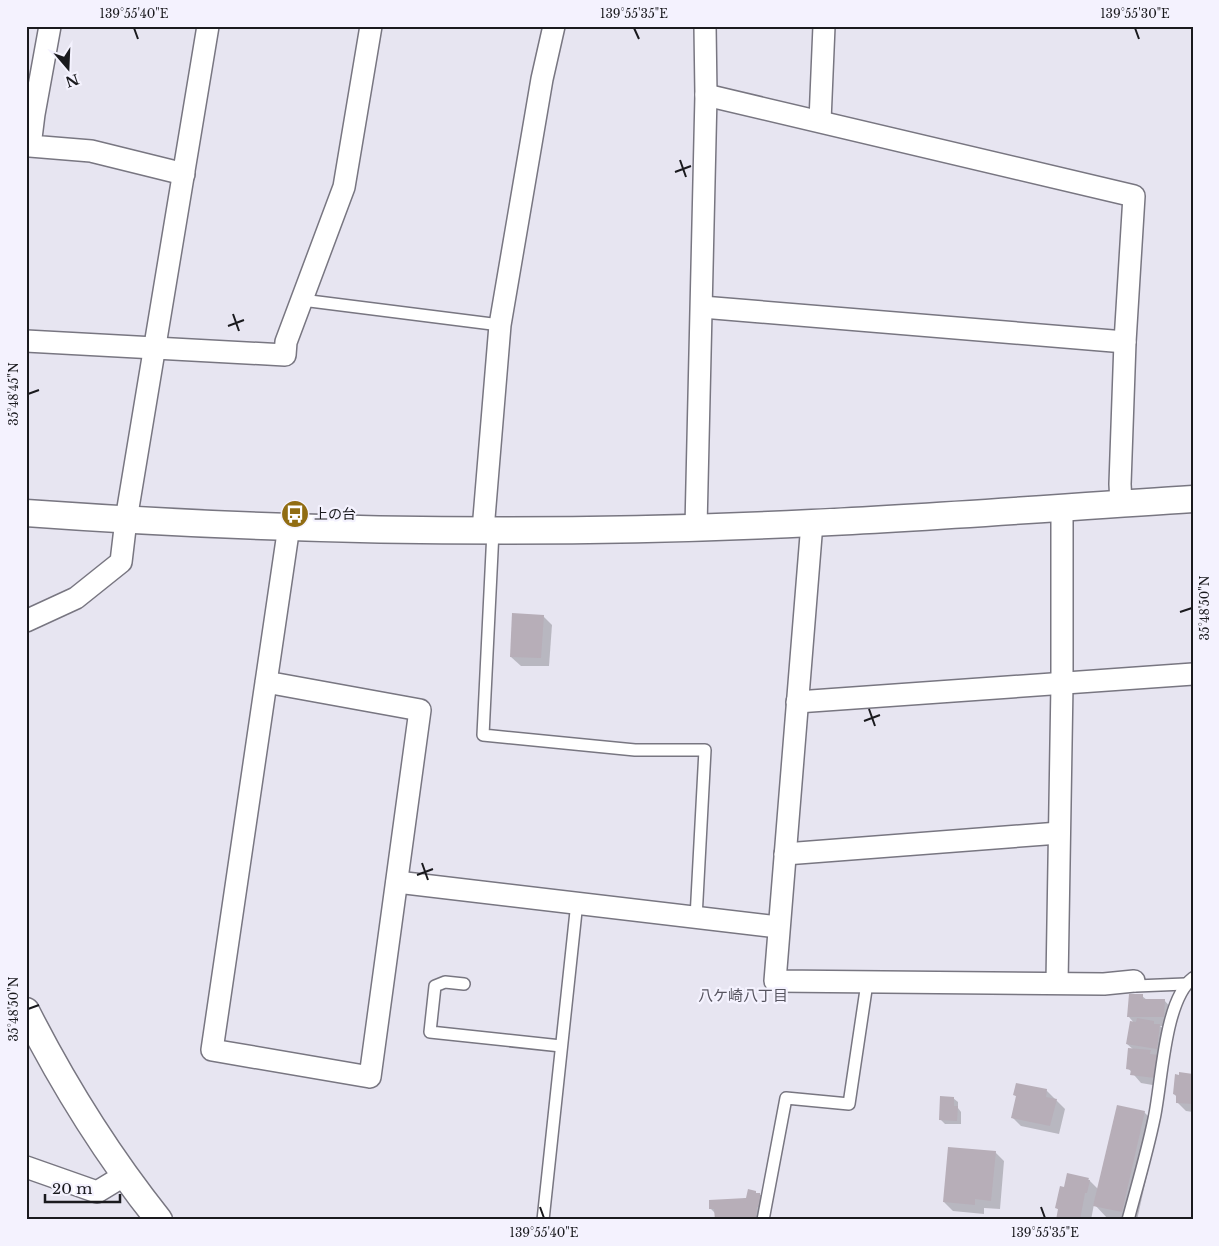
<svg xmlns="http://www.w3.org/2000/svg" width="1219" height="1246" font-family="'Libre Baskerville','Noto Sans JP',serif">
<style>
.shadow{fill:#0003}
.building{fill:#b7aeb8}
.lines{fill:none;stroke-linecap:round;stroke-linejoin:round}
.service-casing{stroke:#787681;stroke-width:14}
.minor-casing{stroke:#787681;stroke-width:24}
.tertiary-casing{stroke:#787681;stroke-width:29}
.service{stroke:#fff;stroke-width:11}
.minor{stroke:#fff;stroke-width:21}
.tertiary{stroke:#fff;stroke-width:26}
.ticks{fill:none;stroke:#1a1a1e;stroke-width:2}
.labels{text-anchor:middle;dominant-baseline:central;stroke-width:4.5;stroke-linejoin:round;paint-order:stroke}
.poi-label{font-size:14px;fill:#1a1a1e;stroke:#f4f2fe;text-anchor:start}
.neighbourhood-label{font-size:15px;fill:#575560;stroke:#f4f2fe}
.neatline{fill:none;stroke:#1a1a1e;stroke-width:2}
.ticks-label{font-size:12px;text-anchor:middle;fill:#1a1a1e}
</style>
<rect width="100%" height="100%" fill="#e7e5f1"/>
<g class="shadow">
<polygon points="543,616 552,625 549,666 521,666 511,657"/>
<polygon points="1142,996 1147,1000 1164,1000 1173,1010 1173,1026 1160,1026 1169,1034 1164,1087 1141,1083 1128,1068 1134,1050 1127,1044 1135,1024 1129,1017"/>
<polygon points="1193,1075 1193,1112 1186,1111 1177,1102 1177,1097 1174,1094"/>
<polygon points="1046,1090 1065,1109 1059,1134 1021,1126 1012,1117 1017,1097 1015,1095"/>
<polygon points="953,1098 958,1102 958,1108 961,1112 961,1124 945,1124 941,1120"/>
<polygon points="1144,1112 1158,1126 1137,1220 1108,1219 1094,1204 1091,1220 1057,1220 1059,1210 1057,1208 1065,1189 1088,1179 1098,1189"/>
<polygon points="995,1152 1004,1161 1000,1209 984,1208 984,1214 953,1211 944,1202"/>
<polygon points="759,1194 768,1203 766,1220 716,1220 716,1214 711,1209"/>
<polygon points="1143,1217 1158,1220 1143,1220"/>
</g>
<g class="building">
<polygon points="512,613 544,615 541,658 510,657"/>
<polygon points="1129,994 1143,994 1143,999 1165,999 1164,1017 1127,1017"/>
<polygon points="1137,1018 1154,1021 1154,1024 1160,1024 1157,1049 1126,1044 1130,1021 1136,1022"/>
<polygon points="1128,1048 1151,1050 1150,1054 1159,1055 1155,1078 1130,1075 1131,1070 1126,1069"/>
<polygon points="1179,1072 1193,1074 1193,1104 1176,1103 1176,1095 1173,1094 1175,1074 1179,1075"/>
<polygon points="1016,1083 1047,1089 1046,1097 1057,1099 1050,1126 1011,1118 1016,1096 1013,1095"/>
<polygon points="940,1096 954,1097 954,1106 958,1106 957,1121 939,1120"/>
<polygon points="1117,1105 1145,1111 1122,1212 1093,1206"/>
<polygon points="948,1147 996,1151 991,1201 975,1199 975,1205 943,1202"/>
<polygon points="1067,1173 1089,1178 1088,1180 1090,1180 1087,1193 1085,1193 1080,1220 1056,1220 1058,1209 1055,1208 1060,1186 1064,1187"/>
<polygon points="748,1189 756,1191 756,1193 760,1193 760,1195 762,1195 760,1207 757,1207 756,1220 715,1220 714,1209 709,1209 709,1200 746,1198"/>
</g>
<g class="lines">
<g class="service-casing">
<g id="service">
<polyline points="302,300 500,325"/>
<polyline points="493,531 483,735 635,750 705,750 696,918"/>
<polyline points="1134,981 1136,986 1185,984"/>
<polyline points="464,984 445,982 435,986 430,1032 561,1046"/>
<polyline points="543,1220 577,902"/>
<polyline points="763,1220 786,1098 849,1104 867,983"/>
<path d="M1128,1220C1137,1186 1147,1153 1154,1119C1162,1083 1164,1000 1193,978"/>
</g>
</g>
<g class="minor-casing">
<g id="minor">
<polyline points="50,26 34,114 30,146 91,151 184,174"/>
<polyline points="706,95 1134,196 1125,342 1120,484 1121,504"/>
<polyline points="820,121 824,26"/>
<polyline points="702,307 1125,342"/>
<polyline points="26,341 285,355 286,342 344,187 371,26"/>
<polyline points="812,523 775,981 1104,984 1134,981"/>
<polyline points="696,527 706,95 705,26"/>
<polyline points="483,530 500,325 542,79 554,26"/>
<polyline points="26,621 76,598 121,562 126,520 208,26"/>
<polyline points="266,682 420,710 370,1077 212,1050 289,526"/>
<polyline points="797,702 1193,674"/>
<polyline points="785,854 1059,833"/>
<polyline points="397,882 778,927"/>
<polyline points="1057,983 1062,684 1062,508"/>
<polyline points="26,1167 97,1192 125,1175"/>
</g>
</g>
<g class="tertiary-casing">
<g id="tertiary">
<path d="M26,513C287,532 551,536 812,523C939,517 1066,507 1193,499"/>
<path d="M26,1011C63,1084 108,1156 159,1220"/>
</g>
</g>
<use href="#service" class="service"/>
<use href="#minor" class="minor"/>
<use href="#tertiary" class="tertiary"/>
</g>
<path class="ticks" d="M134,28L138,39M634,28L639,39M1135,28L1139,39M680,160L686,177M675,172L691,166M233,314L239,331M228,326L244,320M28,394L39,390M1180,612L1192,608M869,709L875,726M864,721L880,715M422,863L428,880M417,875L433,869M28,1009L39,1005M540,1207L544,1218M1041,1207L1045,1218"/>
<defs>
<g id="bus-disc" transform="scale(1.4375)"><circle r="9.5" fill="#916d13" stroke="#f4f2fe"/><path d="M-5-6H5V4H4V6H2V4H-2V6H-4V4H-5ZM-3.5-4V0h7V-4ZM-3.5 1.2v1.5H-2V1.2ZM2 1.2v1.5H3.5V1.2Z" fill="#fff"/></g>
</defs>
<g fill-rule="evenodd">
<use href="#bus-disc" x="295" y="514"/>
</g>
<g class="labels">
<g class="poi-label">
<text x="314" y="514">上の台</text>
</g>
<g class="neighbourhood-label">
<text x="743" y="995">八ケ崎八丁目</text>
</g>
</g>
<rect width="1219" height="1246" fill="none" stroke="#f4f2fe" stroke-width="55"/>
<g transform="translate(68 68) rotate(161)" stroke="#f4f2fe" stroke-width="4" paint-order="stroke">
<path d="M0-4L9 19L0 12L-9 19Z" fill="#1a1a1e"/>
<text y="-8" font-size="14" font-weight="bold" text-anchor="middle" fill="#1a1a1e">N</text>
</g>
<path d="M45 1194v8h75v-8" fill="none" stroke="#1a1a1e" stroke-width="2.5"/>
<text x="52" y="1194" font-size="15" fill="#1a1a1e" stroke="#f4f2fe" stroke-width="4" paint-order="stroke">20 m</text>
<rect x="28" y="28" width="1164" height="1190" class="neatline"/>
<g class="ticks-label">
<text x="134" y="18">139°55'40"E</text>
<text x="634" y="18">139°55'35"E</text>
<text x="1135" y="18">139°55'30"E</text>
<text transform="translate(14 394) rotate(-90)" y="4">35°48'45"N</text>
<text transform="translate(1205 608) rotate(-90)" y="4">35°48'50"N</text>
<text transform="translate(14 1009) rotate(-90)" y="4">35°48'50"N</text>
<text x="544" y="1237">139°55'40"E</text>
<text x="1045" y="1237">139°55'35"E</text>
</g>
</svg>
